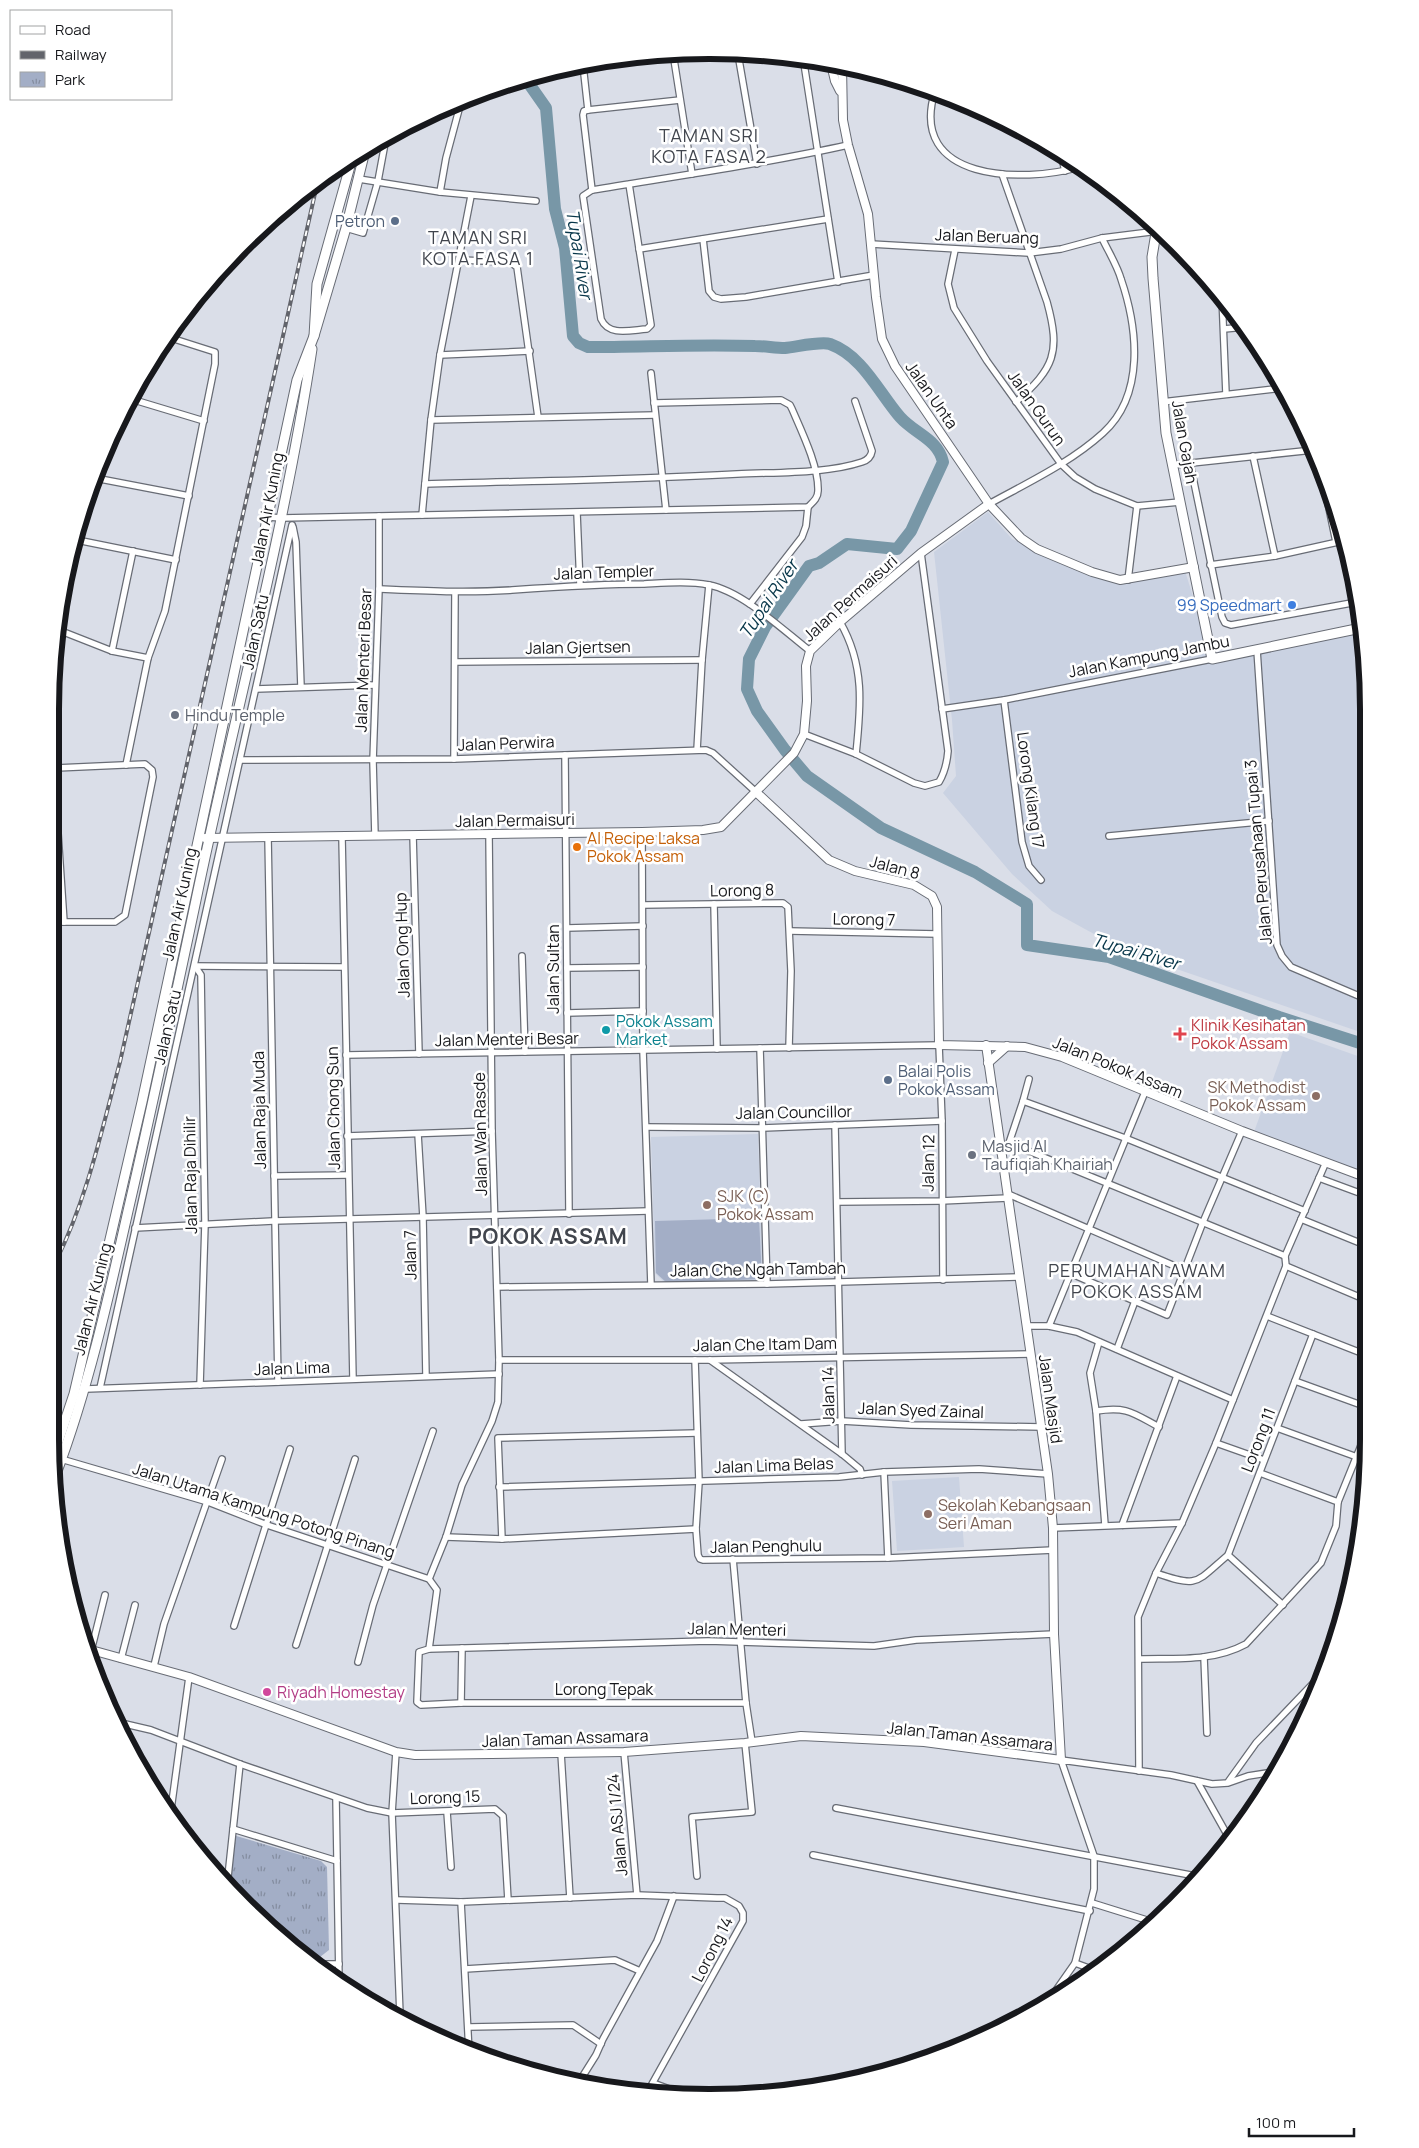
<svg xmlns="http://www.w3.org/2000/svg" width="1419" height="2148" font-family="Manrope,sans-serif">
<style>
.built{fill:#cad2e2}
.grass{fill:#a3aec6}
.park{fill:url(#park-tufts)}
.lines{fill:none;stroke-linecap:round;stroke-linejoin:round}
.river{stroke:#7897a7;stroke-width:12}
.minor-casing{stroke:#686c75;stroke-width:8}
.tertiary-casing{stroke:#686c75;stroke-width:10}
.secondary-casing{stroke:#686c75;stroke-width:11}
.primary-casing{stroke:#686c75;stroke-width:11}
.minor{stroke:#fff;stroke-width:5.5}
.tertiary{stroke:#fff;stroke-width:8}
.secondary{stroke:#fff;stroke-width:9}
.primary{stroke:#fff;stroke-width:9}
.rail-casing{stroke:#62646b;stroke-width:4}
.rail{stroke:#fff;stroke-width:2;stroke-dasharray:5.5;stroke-linecap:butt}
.service-dot{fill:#5c6f8a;stroke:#fff;stroke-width:2}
.shop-dot{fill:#3f7fe0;stroke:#fff;stroke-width:2}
.worship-dot{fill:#6b7280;stroke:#fff;stroke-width:2}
.food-dot{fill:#e8710a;stroke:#fff;stroke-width:2}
.culture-dot{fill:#0f9aa8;stroke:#fff;stroke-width:2}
.health-dot{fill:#e0444e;stroke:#fff;stroke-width:2}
.education-dot{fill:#8d6e63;stroke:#fff;stroke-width:2}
.hotel-dot{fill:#d1479c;stroke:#fff;stroke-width:2}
.labels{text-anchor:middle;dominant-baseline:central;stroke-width:5;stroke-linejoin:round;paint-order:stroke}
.service-label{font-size:16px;fill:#4e5e75;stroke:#fff;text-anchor:end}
.street-label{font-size:16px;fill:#17181c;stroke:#fff}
.shop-label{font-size:16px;fill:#366cbe;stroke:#fff;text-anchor:end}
.worship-label{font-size:16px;fill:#5b616d;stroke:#fff;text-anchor:start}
.food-label{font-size:16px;fill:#c56008;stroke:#fff;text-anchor:start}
.culture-label{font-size:16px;fill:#0d838f;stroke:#fff;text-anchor:start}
.health-label{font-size:16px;fill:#be3a42;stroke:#fff;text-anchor:start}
.education-label{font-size:16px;fill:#785e54;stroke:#fff;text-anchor:start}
.hotel-label{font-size:16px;fill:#b23c85;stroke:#fff;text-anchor:start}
.neighbourhood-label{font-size:18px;letter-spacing:1px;fill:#41454d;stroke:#fff}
.water-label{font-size:18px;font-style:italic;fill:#073649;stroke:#fff}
.district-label{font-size:21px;font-weight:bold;letter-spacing:1px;fill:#41454d;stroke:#fff}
.rim{fill:none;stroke:#17181c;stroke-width:6}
</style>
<defs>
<pattern id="park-tufts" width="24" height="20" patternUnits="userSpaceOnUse" patternTransform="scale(1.25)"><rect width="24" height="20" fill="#a3aec6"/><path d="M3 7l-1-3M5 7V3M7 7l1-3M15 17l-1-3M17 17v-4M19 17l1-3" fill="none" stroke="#848da0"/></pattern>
</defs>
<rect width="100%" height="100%" fill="#dadee8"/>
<g class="built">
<polygon points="988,512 1012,539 1110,582 1185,571 1212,657 1361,626 1368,667 1366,1034 1127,952 1052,911 1012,874 943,793 956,776 952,720 934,552"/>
<polygon points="1290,1032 1366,1059 1365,1172 1254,1132"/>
<polygon points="758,1134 763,1280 667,1285 655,1273 651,1137"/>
<polygon points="959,1477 964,1547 897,1551 892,1481"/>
</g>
<polygon class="grass" points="759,1218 762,1279 667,1283 656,1273 655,1221"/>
<polygon class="park" points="233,1835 321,1861 327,1867 329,1950 320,1957 302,1956 225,1884"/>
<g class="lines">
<path class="river" d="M525,78L546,108L555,209L565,248L573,336L579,343L588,347C643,347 699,344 755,346C765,346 775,348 785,348C796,347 821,341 830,344C863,356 879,393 900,417C915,434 938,439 943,462L911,531L897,549L847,544L819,563L809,566L765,627L749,659L747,689L757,711L785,750L807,776L881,828L975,872L1027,904V945L1109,957L1279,1017L1366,1045"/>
<g class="minor-casing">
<g id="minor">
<polyline points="673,53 692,174"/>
<polyline points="738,54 757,164"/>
<polyline points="638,56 679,52"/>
<polyline points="803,57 838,282"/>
<polyline points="583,65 588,110 584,111 583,115 592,190"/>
<path d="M935,91C907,182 1023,183 1080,167"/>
<polyline points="588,110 680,100"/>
<polyline points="1061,154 1065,171"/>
<path d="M1002,174L1047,302C1061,353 1054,368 1016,402"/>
<polyline points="359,179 440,192 536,201"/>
<path d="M629,184L651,325L647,329C631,330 609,337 601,319L583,196L592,190C677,176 763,164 848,145"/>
<polyline points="440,192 446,158 461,102"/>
<polyline points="346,228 363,233 378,181 386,138"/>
<polyline points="703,239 709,291 714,297 721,299 746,297 874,275"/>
<polyline points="871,244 1029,253 1061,249 1102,238 1158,231"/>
<polyline points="639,249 828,219"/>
<polyline points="955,250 948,284 954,308 987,361 1061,464 1075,477 1095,489 1137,506 1180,502"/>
<polyline points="460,260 510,262 517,267 538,417"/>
<polyline points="213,276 220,272 222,267"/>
<polyline points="1222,297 1226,394"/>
<polyline points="1224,329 1245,327"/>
<polyline points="440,355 530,351"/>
<polyline points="651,373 666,510"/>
<polyline points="131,399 204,421"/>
<polyline points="1162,402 1282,388"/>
<polyline points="431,420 655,415"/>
<polyline points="1253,456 1275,556"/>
<polyline points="1190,463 1222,617 1225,623 1231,625 1357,602"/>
<polyline points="1173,465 1313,450"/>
<polyline points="1321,470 1336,542"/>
<polyline points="95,478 189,496"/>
<path d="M425,484C529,481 633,480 737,474C776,472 826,474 862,462C868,460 871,457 872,451L855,401"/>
<path d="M989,504C1027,483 1070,463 1103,433C1145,395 1138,329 1121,279C1117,265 1108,251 1102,238"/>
<polyline points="577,513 580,585"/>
<polyline points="422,515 431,420 440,355 471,196"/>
<path d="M268,517L282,518L808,507C813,502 818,498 818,491C819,467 802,432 792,409L790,405L781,400L654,403"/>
<polyline points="293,527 296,542 301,687"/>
<polyline points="72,539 176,560"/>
<polyline points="1210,565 1275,556 1347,540"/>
<polyline points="1128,580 1137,506"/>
<path d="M379,589C424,591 468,593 512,590C556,587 600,584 644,584C665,583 688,581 709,585C742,591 783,630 810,651"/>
<polyline points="750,604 802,537 806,526 808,507"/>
<path d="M840,622C865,665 861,706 856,754"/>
<polyline points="56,629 112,651 148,658"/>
<polyline points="1257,650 1277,945 1282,956 1291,967 1366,999"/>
<polyline points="112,651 133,551"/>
<polyline points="455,662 702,660"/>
<polyline points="256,689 375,685"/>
<polyline points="1004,700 1022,842 1029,866 1041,880"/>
<polyline points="942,709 1004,700 1212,659"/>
<path d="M804,734L856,754L914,783L925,786L939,782C945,772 947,763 948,751L921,553"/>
<polyline points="697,750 702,660 709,585"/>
<polyline points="565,755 569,1214"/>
<polyline points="454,759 455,592"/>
<polyline points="240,760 454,759 706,750 713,753 756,792"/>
<polyline points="126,765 148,658 165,611 215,364 215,352 171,338"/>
<polyline points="56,768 145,764 152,770 153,777 125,915 115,922 56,922"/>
<polyline points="56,804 64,922"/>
<polyline points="642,832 643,1050 651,1285"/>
<polyline points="413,835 419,1054"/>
<polyline points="375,836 373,761 379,589 379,516"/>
<polyline points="1109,836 1269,821"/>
<path d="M268,837C273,1019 273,1200 278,1382"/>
<polyline points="342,837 353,1379"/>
<polyline points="714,904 717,1049"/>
<polyline points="643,905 783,903 788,907 791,971 789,1048"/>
<polyline points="567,928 643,926"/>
<polyline points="790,931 937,934"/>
<polyline points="522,956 525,1052"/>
<polyline points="195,966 201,975 205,1224 200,1385"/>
<polyline points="195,966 344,967"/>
<polyline points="567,968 643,967"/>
<polyline points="567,1013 643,1011"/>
<polyline points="760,1048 767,1284"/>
<polyline points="346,1055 939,1045 942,1121 943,1280"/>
<polyline points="1023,1101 1029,1079"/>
<polyline points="835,1125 842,1454"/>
<polyline points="647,1127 763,1128 942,1121"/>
<polyline points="418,1134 423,1217 426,1376"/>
<polyline points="347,1136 492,1131"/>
<polyline points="274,1176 348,1175"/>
<polyline points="1319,1178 1365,1195"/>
<polyline points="1008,1194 1184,1270"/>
<polyline points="837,1202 941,1201 1008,1198"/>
<polyline points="1301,1219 1365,1245"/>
<polyline points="135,1228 273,1221 648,1211"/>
<polyline points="1285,1256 1009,1143 1023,1101 1125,1138 1305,1211"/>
<polyline points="1286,1266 1364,1299"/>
<polyline points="1072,1274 1167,1315 1203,1222 1242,1131"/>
<polyline points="497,1287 767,1284 1020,1277"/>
<polyline points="1267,1316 1364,1354"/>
<polyline points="1027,1326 1049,1326 1077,1332 1233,1400"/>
<polyline points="1049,1326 1145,1092"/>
<polyline points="1099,1342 1090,1373 1096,1411 1105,1525"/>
<polyline points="1117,1349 1135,1301"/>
<polyline points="499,1360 710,1360 1031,1354"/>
<polyline points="695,1360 699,1482 696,1529"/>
<polyline points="710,1360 842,1454 860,1469 862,1475"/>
<polyline points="1295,1381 1364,1406"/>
<polyline points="100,1388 292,525"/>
<polyline points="86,1389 499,1374"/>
<path d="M1096,1411C1127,1406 1133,1413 1159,1427"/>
<polyline points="801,1424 842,1421 911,1425 1042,1427"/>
<polyline points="1277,1428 1357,1457"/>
<polyline points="1216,1443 1264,1460"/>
<polyline points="61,1459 208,1502 267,1525 429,1579 437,1590 429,1649"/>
<polyline points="884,1472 888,1558"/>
<polyline points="499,1487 839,1477 884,1472 979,1469 1048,1474"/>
<polyline points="1338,1502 1364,1438"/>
<polyline points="1122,1525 1177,1376"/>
<polyline points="1053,1528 1182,1523"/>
<polyline points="446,1537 502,1539 696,1529 698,1555 700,1559 703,1560 888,1558 1053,1550"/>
<polyline points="502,1539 498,1438 697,1433"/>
<polyline points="1228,1555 1283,1605"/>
<polyline points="733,1559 746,1703 752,1742"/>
<path d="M1156,1573C1199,1588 1195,1583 1228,1555L1313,1334"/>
<polyline points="429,1579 446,1537 462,1485 492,1421 498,1402 499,1360 492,1131 489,834"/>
<polyline points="72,1594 73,1587"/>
<polyline points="234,1626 290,1449"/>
<polyline points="296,1645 355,1459"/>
<polyline points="91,1651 105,1595"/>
<polyline points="1204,1657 1207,1733"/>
<polyline points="121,1659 135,1605"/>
<path d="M1139,1659C1175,1658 1213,1662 1246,1644L1321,1563L1336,1526L1338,1502L1260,1473"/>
<polyline points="358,1662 373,1605 433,1431"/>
<polyline points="154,1666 164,1624 222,1459"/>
<polyline points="461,1703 462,1648"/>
<polyline points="746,1703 461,1703 421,1705 417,1702 419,1652 429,1649 708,1641 874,1646 916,1640 1054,1634"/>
<polyline points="121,1723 151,1730 240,1764 367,1808 392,1813 495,1809 503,1816 508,1900"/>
<polyline points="396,1752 392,1813 400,2015"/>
<polyline points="624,1752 637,1895"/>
<polyline points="1287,1752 1288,1743 1302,1727"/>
<polyline points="561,1753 570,1898"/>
<polyline points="1139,1771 1138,1617 1156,1573 1182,1523 1216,1443 1286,1266 1285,1256 1326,1162"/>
<polyline points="1197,1781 1229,1838"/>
<polyline points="1228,1782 1256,1743 1325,1671"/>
<polyline points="336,1798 339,1980"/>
<polyline points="836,1808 1201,1877"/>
<polyline points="447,1812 451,1867"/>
<polyline points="170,1817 189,1677"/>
<polyline points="233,1829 337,1861"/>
<polyline points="813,1855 1090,1911"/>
<polyline points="697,1876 692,1817 752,1812 745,1743"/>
<polyline points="227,1886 240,1764"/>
<polyline points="397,1900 461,1902 637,1895 717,1898 725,1898 739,1906 743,1913 743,1921 647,2093"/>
<polyline points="461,1902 469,2052"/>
<polyline points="1092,1903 1153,1922"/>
<polyline points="1075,1963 1097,1971"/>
<polyline points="311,1964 339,1964"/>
<polyline points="465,1969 615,1960 640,1971"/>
<polyline points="1040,2009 1054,1993 1075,1963 1094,1889 1094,1856 1061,1760 1171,1775 1212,1784 1228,1783 1248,1776 1273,1772"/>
<polyline points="469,2027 573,2025 601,2044"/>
<polyline points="579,2082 596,2055 603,2039 657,1941 674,1896"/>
<polyline points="653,2083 691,2097"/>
</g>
</g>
<g class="tertiary-casing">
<g id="tertiary">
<polyline points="831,64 835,81 840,91"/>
<polyline points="842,66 843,120 848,145 868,214 876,297 882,339 895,366 989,504 1021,538 1037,549 1092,572 1120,580 1194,567"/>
<polyline points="756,792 829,860 855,871 914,885 932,896 937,907 939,1045 1025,1047 1062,1057 1242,1131 1365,1177"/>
<polyline points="205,838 642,832 703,830 721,827 794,753 804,734 807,701 806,666 810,651 840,622 921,553 989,504"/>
<polyline points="988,1063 1007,1046"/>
<polyline points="84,1648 189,1677 396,1752 415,1755 624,1752 745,1743 801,1736 924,1742 1061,1760 1054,1634 1053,1528 1048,1474 986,1045"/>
</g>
</g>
<g class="secondary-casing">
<g id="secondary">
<polyline points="1157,227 1152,257 1153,278 1166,433 1212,659 1361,628"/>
<polyline points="56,1448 74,1394 142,1102 297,380 314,336 346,228 365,151"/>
<path d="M56,1474C88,1389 108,1300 128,1211C152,1108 174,1004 196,900C234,716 284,535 312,349"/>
</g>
</g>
<g class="primary-casing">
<polyline id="primary" points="314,336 317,284 352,159"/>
</g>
<use href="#minor" class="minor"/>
<use href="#tertiary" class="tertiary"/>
<use href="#secondary" class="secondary"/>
<use href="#primary" class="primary"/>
<g class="rail-casing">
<path id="rail" d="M56,1261C87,1199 102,1129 120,1062L318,180"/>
</g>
<use href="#rail" class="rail"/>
</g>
<g class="service-dot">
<circle cx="395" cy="221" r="5"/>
<circle cx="888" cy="1080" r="5"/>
</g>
<circle class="shop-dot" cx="1292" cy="605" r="5"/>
<g class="worship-dot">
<circle cx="175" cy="715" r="5"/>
<circle cx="972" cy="1155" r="5"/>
</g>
<circle class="food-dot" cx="577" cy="847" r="5"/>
<circle class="culture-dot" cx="606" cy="1030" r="5"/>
<path class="health-dot" d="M1177.5 1026.5h5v5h5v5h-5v5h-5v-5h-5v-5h5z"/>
<g class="education-dot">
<circle cx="1316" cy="1096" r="5"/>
<circle cx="707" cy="1205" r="5"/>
<circle cx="928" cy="1514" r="5"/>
</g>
<circle class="hotel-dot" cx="267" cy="1692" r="5"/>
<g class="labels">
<g class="service-label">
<text x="385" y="221">Petron</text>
<text x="898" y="1071" text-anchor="start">Balai Polis<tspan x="898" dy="18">Pokok Assam</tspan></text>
</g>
<g class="street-label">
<text transform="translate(987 236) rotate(2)">Jalan Beruang</text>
<text transform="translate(932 395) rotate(55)">Jalan Unta</text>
<text transform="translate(1037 408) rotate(55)">Jalan Gurun</text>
<text transform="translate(1185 442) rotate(80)">Jalan Gajah</text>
<text transform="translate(267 509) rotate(-79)">Jalan Air Kuning</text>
<text transform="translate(604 572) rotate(-2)">Jalan Templer</text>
<text transform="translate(850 598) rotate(-42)">Jalan Permaisuri</text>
<text transform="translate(255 632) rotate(-78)">Jalan Satu</text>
<text transform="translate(578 647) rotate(-1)">Jalan Gjertsen</text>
<text transform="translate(1149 656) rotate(-11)">Jalan Kampung Jambu</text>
<text transform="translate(363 660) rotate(-88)">Jalan Menteri Besar</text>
<text transform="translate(506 743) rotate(-2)">Jalan Perwira</text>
<text transform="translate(1031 790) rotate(82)">Lorong Kilang 17</text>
<text transform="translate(515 820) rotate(-1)">Jalan Permaisuri</text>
<text transform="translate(1258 852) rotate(-95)">Jalan Perusahaan Tupai 3</text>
<text transform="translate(895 867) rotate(15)">Jalan 8</text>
<text transform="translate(742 890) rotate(-1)">Lorong 8</text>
<text transform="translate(179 904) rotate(-78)">Jalan Air Kuning</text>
<text transform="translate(864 919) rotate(1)">Lorong 7</text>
<text transform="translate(402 945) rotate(-92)">Jalan Ong Hup</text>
<text transform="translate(553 969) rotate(-90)">Jalan Sultan</text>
<text transform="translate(167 1027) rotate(-77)">Jalan Satu</text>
<text transform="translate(507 1039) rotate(-1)">Jalan Menteri Besar</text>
<text transform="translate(1118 1067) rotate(22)">Jalan Pokok Assam</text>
<text transform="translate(333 1108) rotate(-91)">Jalan Chong Sun</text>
<text transform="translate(259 1110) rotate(-91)">Jalan Raja Muda</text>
<text transform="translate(794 1112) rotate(-1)">Jalan Councillor</text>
<text transform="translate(480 1134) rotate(-91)">Jalan Wan Rasde</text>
<text transform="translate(928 1163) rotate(-89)">Jalan 12</text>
<text transform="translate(190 1175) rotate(-91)">Jalan Raja Dihilir</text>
<text transform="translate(410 1255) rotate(-91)">Jalan 7</text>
<text transform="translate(758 1269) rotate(-1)">Jalan Che Ngah Tambah</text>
<text transform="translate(92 1299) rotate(-76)">Jalan Air Kuning</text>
<text transform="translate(765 1344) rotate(-1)">Jalan Che Itam Dam</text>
<text transform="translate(292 1368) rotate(-2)">Jalan Lima</text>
<text transform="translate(828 1395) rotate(-91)">Jalan 14</text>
<text transform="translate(1051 1399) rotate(82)">Jalan Masjid</text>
<text transform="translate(921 1410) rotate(2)">Jalan Syed Zainal</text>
<text transform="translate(1258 1440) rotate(-69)">Lorong 11</text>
<text transform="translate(774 1465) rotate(-2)">Jalan Lima Belas</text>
<text transform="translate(264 1510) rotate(18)">Jalan Utama Kampung Potong Pinang</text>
<text transform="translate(766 1546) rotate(-1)">Jalan Penghulu</text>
<text transform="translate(737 1629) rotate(1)">Jalan Menteri</text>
<text x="604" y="1689">Lorong Tepak</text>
<text transform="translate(970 1736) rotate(6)">Jalan Taman Assamara</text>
<text transform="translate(565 1738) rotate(-2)">Jalan Taman Assamara</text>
<text transform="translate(445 1797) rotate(-2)">Lorong 15</text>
<text transform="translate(617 1825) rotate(-95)">Jalan ASJ 1/24</text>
<text transform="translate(712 1949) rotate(-63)">Lorong 14</text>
</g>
<g class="shop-label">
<text x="1282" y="605">99 Speedmart</text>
</g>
<g class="worship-label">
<text x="185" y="715">Hindu Temple</text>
<text x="982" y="1146">Masjid Al<tspan x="982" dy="18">Taufiqiah Khairiah</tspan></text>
</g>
<g class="food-label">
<text x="587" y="838">AI Recipe Laksa<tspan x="587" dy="18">Pokok Assam</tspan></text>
</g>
<g class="culture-label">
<text x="616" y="1021">Pokok Assam<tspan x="616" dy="18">Market</tspan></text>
</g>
<g class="health-label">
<text x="1191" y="1025">Klinik Kesihatan<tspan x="1191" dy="18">Pokok Assam</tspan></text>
</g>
<g class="education-label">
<text x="1306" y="1087" text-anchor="end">SK Methodist<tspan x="1306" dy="18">Pokok Assam</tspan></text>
<text x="717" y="1196">SJK (C)<tspan x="717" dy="18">Pokok Assam</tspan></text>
<text x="938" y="1505">Sekolah Kebangsaan<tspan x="938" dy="18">Seri Aman</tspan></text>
</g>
<g class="hotel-label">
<text x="277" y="1692">Riyadh Homestay</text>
</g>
<g class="neighbourhood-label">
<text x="709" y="135">TAMAN SRI<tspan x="709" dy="21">KOTA FASA 2</tspan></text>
<text x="478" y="237">TAMAN SRI<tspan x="478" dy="21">KOTA FASA 1</tspan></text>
<text x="1137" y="1270">PERUMAHAN AWAM<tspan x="1137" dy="21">POKOK ASSAM</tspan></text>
</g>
<g class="water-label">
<text transform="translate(580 254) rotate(81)">Tupai River</text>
<text transform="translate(768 599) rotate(-56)">Tupai River</text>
<text transform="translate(1136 951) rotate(16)">Tupai River</text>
</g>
<g class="district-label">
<text x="548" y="1236">POKOK ASSAM</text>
</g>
</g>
<path d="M0 0H1419V2148H0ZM709 59H710A650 650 0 0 1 1360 709V1439A650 650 0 0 1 710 2089H709A650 650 0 0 1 59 1439V709A650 650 0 0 1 709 59Z" fill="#fff" fill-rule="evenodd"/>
<path class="rim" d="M709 59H710A650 650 0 0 1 1360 709V1439A650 650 0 0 1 710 2089H709A650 650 0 0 1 59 1439V709A650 650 0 0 1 709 59Z"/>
<rect x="10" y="10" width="162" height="90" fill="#ffffff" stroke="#a2a3a4"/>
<rect x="20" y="26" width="25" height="8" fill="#ffffff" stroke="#a2a3a4"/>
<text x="55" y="35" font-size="15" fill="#17181c">Road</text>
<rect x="20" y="51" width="25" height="8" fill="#62646b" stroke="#a2a3a4"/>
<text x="55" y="60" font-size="15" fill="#17181c">Railway</text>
<rect x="20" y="72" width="25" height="15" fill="url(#park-tufts)" stroke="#a2a3a4"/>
<text x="55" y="85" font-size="15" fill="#17181c">Park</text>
<path d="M1249 2128v8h105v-8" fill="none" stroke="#17181c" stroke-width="2.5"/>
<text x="1256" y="2128" font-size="15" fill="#17181c" stroke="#ffffff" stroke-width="4" paint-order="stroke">100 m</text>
</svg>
